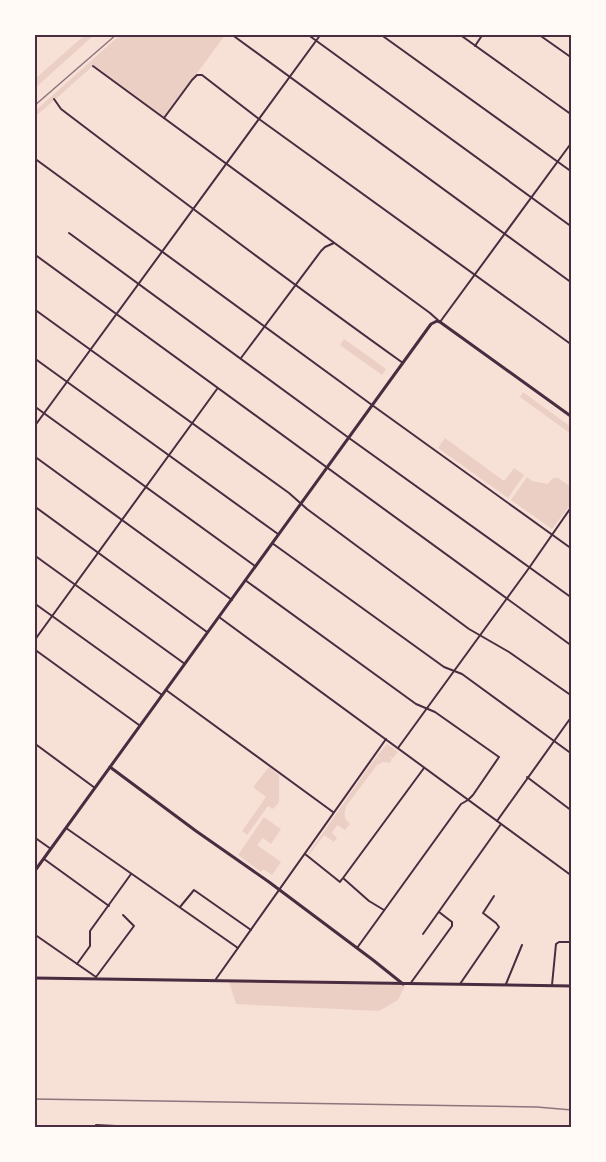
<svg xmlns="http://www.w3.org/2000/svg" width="606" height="1162" font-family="'Work Sans',sans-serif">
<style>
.green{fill:#ebcfc5}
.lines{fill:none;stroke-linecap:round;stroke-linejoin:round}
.minor{stroke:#4a2c40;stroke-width:2}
.tertiary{stroke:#4a2c40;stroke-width:3}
.secondary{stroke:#4a2c40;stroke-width:3}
.rail{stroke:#8f747c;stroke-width:1.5}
.neatline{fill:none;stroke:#4a2c40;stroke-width:2}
</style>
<rect width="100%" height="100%" fill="#f7e1d7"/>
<g class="green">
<polygon points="86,34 94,35 35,88 35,79"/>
<polygon points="120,35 225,35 165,117 94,65 35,117 34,112"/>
<polygon points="344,339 386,369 382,375 340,345"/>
<polygon points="523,392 571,427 571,434 520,397"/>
<polygon points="445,438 504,481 514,468 524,475 508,498 438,448"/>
<polygon points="527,477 532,481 548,484 553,478 558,478 571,487 571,504 552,529 511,500"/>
<path d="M387,744L398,752L393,758L389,756L392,759L390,763L383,762L377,765L347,805C343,813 344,819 350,824L345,830L337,825L332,833L337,838L334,842L324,835L309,855L308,854L376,757L381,760L377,756Z"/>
<polygon points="269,767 279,775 279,802 273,809 268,806 247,835 242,831 266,797 253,787"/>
<polygon points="264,817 281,829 271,844 263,838 257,845 281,862 272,875 263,869 261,872 238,855"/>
<polygon points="229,982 406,984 398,1000 379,1011 236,1004"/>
</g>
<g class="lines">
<g class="minor">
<polyline points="231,34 572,283"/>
<polyline points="307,34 572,227"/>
<polyline points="380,34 572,172"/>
<polyline points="459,34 572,115"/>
<polyline points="538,34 572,58"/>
<polyline points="475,46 483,34"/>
<polyline points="93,66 430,313 440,322 572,142"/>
<path d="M54,99L61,109C174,195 287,280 403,363"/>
<polyline points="164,118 192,80 197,75 202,75 259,119 572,345"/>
<polyline points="34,158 372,405 572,549"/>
<polyline points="69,233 349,438 572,598"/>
<polyline points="34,254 572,646"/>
<polyline points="34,309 289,493 307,509 469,629 509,652 572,696"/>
<polyline points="34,358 278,534"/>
<polyline points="241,358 321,251 325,247 334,243"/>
<polyline points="34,406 255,566"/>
<polyline points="34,427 321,34"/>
<polyline points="34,456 232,600"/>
<polyline points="34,506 207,632"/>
<polyline points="272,543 444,667 462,674 572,754"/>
<polyline points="34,555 185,664"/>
<polyline points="245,580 416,704 435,712 499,757 473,795 468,800 461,804 357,948"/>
<polyline points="34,603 162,695"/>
<polyline points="219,617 572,876"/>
<polyline points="34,641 217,389"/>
<polyline points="34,649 139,725"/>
<polyline points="166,690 333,812"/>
<polyline points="34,743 95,788"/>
<polyline points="398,748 529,568 572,506"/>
<polyline points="527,777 572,811"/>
<polyline points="497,821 572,716"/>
<polyline points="66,828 238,948"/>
<polyline points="34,837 51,849"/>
<polyline points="305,854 340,882 342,879"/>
<polyline points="44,859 109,906"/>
<polyline points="180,907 194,890 251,930"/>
<polyline points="384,910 369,901 343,878 424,768"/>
<polyline points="34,934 96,977"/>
<polyline points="423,934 501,824"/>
<polyline points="77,964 90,946 90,931 131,874"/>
<polyline points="96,977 134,926 123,915"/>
<polyline points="216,979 386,739"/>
<polyline points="410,984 452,926 452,922 439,912"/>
<polyline points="460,984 499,927 496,923 483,913 494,896"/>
<polyline points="506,984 522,945"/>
<polyline points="552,985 556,944 559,942 572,942"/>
<polyline points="96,1125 156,1128"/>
</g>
<g class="tertiary">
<polyline points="110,767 196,831 269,882 373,960 403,984"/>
<polyline points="34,872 431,324 437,321 440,322 572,417"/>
</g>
<polyline class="secondary" points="34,978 572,986"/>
<g class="rail">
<polyline points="34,106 117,34"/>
<polyline points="34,1099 537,1107 572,1110"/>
</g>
</g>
<rect width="606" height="1162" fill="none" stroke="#fffaf5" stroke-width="72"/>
<rect x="36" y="36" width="534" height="1090" class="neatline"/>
</svg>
